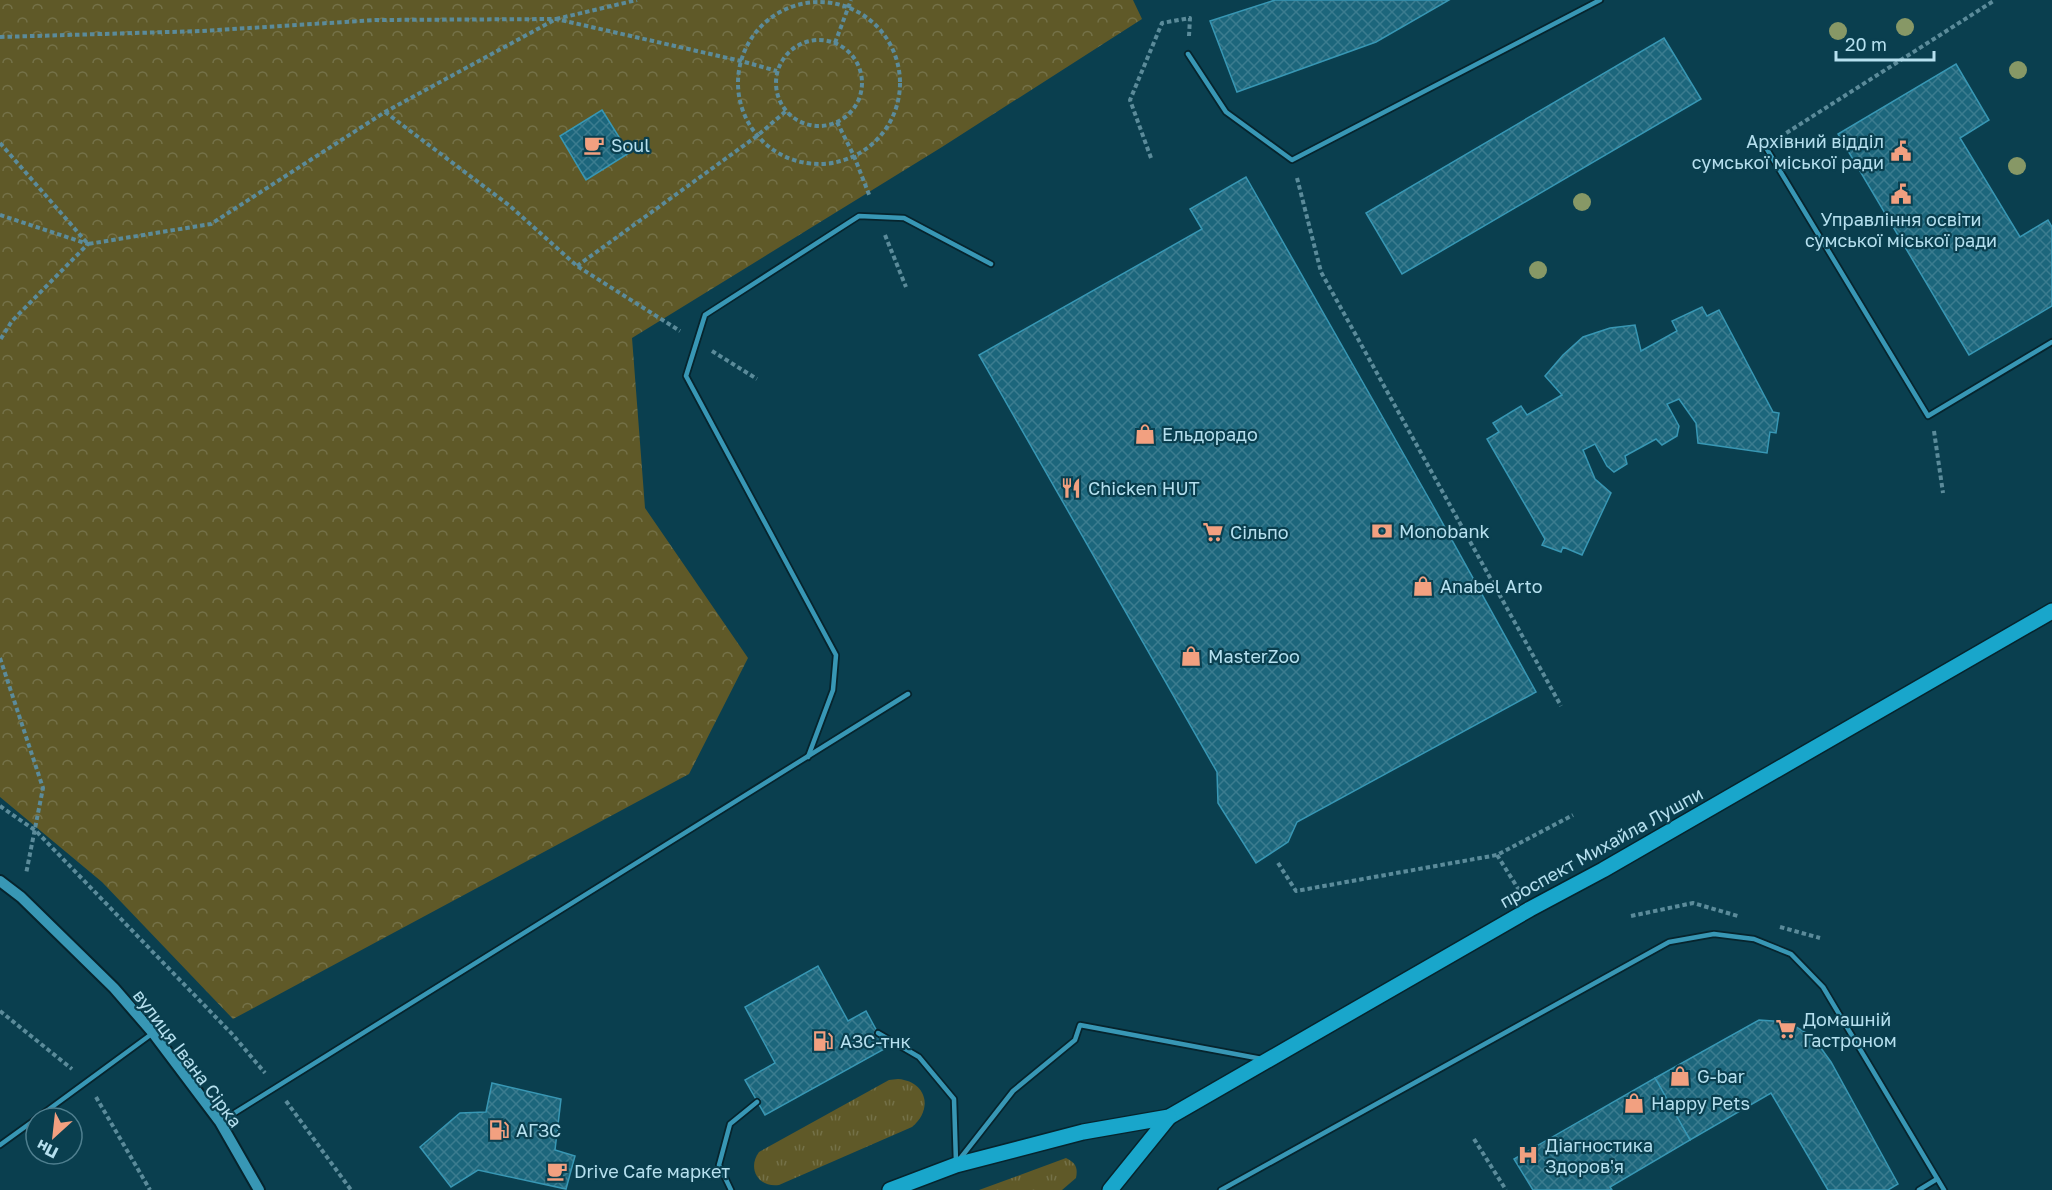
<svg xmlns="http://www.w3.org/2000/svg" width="2052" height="1190" font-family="'Golos Text',sans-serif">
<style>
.grass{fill:url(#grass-tufts)}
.park{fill:url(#park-crowns)}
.building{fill:url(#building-cross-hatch);stroke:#3897b4;stroke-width:1.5}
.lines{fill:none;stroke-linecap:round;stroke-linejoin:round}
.service-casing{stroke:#06242d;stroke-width:8}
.tertiary-casing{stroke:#06242d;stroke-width:14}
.primary-casing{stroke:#06242d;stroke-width:18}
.path{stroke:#5b8b9a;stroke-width:4;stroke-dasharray:4.5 3;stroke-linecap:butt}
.service{stroke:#3897b5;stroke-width:4.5}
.tertiary{stroke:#3897b5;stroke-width:10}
.primary{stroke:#19a6cb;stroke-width:15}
.tree{fill:#879866}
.labels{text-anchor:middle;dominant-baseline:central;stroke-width:4.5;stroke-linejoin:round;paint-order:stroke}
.poi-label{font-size:18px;fill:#b6e0ef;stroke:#0a3f4f;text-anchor:start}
.street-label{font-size:18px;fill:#b6e0ef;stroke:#0a3f4f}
</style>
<defs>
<pattern id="grass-tufts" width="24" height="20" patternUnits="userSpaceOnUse" patternTransform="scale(1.5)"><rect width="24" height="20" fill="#5f5928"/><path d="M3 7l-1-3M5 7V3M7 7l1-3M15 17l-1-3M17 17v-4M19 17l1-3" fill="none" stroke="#747148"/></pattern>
<pattern id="park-crowns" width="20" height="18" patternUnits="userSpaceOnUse" patternTransform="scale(1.5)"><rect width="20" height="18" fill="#5f5928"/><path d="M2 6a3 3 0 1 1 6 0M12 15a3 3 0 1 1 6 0" fill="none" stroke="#747148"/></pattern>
<pattern id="building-cross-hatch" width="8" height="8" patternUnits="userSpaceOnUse" patternTransform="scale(1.5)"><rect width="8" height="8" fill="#1c667c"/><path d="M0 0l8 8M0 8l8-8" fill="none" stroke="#3b7c8f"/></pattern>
</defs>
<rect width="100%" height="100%" fill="#0a3f4f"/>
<g class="grass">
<path d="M898,1079C926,1081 934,1109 912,1127L779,1185C758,1188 747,1168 759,1152L889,1080Z"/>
<path d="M1066,1158C1076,1163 1078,1168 1076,1178L1062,1190H979Z"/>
</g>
<polygon class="park" points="0,0 1133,0 1142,19 942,147 632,338 645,508 748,658 689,774 233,1019 102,882 0,797"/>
<g class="building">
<polygon points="1275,0 1449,0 1376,42 1237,92 1210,21"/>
<polygon points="1664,38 1701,99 1402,274 1366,213"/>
<polygon points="1956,64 1989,120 1960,138 2020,237 2048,220 2052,227 2052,306 1969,355 1838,134"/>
<polygon points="602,110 629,153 586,180 560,136"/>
<polygon points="1246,177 1432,504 1536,692 1297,822 1288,842 1256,863 1218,803 1217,772 979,355 1202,229 1190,209"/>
<polygon points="1702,307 1707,316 1719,310 1773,412 1779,413 1776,433 1770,432 1767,453 1698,443 1696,423 1679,399 1667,404 1679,426 1677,436 1662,445 1656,439 1625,456 1627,464 1614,472 1607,466 1595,444 1583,450 1595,479 1611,493 1582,555 1563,547 1561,552 1542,545 1545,539 1487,439 1499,432 1493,423 1521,406 1527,415 1562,395 1545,376 1563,355 1583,337 1610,328 1635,325 1641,351 1677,331 1672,321"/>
<polygon points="818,966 848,1021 866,1011 886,1048 765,1115 745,1080 775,1063 745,1007"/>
<polygon points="1759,1020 1788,1022 1813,1037 1831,1062 1898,1184 1888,1190 1828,1190 1771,1093 1690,1140 1655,1078"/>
<polygon points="1655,1078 1690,1140 1610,1187 1612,1190 1533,1190 1514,1159"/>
<polygon points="492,1083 561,1099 555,1150 575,1156 566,1189 478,1170 451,1187 420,1147 460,1113 486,1112"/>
</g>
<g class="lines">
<g class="service-casing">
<g id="service">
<polyline points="1188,54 1226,112 1292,160 1600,0"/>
<polyline points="1765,146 1928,416 2052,342"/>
<polyline points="808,757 833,690 836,655 686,376 705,315 859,216 904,218 991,264"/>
<polyline points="878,1033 919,1057 954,1099 956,1162"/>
<polyline points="37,1118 153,1033"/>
<polyline points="220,1122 908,694"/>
<polyline points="0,1145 36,1119"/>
<polyline points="959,1160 1013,1091 1075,1040 1080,1025 1262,1059"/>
<polyline points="731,1190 719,1165 730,1124 757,1102"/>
<polyline points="1221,1190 1669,942 1714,934 1754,939 1791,954 1823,987 1944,1190"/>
<polyline points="1919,1190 1937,1179"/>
</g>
</g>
<g class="tertiary-casing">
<polyline id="tertiary" points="0,881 21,897 114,988 153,1033 220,1122 259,1190"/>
</g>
<g class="primary-casing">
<g id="primary">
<polyline points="890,1190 956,1165 1083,1132 1169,1117 1530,909 1603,870 2052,611"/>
<polyline points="1110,1190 1169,1117"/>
</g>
</g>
<g class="path">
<circle cx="819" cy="83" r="81"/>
<polyline points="0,37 202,31 376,20 556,19 741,61 777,71"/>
<circle cx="819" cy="83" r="43"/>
<polyline points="835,43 851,0"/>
<polyline points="385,112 510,206 577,266 680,331"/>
<polyline points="837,122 854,156 870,197"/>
<polyline points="1780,137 1995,0"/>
<polyline points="0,143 88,244 211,224 385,112 556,19 637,0"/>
<polyline points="1151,158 1130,100 1162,23 1190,18 1189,36"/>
<polyline points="1297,178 1321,272 1561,706"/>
<polyline points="0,215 88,244 12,321 0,340"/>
<polyline points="885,235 906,287"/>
<polyline points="577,266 757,136 786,111"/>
<polyline points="712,351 757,379"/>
<polyline points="1934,431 1943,493"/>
<polyline points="0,658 43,788 26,874"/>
<polyline points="0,806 36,831 233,1035 265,1073"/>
<polyline points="1497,855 1519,890"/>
<polyline points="1278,863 1296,891 1497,855 1573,815"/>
<polyline points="1631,916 1693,903 1738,916"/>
<polyline points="1780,927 1820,938"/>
<polyline points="0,1011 72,1069"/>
<polyline points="96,1097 150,1190"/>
<polyline points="286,1101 351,1190"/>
<polyline points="1474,1139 1506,1190"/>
</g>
<use href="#service" class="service"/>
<use href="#tertiary" class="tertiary"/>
<use href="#primary" class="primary"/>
</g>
<g class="tree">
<circle cx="1905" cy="27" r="9"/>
<circle cx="1838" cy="31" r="9"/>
<circle cx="2018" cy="70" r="9"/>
<circle cx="2017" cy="166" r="9"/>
<circle cx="1582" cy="202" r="9"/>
<circle cx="1538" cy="270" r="9"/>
</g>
<defs>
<g id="cafe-bare" transform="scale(1.62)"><path d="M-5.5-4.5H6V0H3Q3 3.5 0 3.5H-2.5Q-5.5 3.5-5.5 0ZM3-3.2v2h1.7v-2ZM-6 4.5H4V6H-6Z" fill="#f2a080" stroke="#0a3f4f" stroke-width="2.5" paint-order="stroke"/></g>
<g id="civic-bare" transform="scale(1.62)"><path d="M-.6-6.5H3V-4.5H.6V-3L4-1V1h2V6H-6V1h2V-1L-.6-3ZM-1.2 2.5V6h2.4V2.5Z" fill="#f2a080" stroke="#0a3f4f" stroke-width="2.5" paint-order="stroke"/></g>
<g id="shop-bare" transform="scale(1.62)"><path d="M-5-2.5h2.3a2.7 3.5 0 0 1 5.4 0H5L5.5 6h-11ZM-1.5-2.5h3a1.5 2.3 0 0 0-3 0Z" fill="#f2a080" stroke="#0a3f4f" stroke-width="2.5" paint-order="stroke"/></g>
<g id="restaurant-bare" transform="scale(1.62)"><path d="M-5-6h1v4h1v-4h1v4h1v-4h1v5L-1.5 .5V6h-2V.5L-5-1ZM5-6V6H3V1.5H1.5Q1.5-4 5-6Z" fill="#f2a080" stroke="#0a3f4f" stroke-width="2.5" paint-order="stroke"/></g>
<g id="bank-bare" transform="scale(1.62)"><path d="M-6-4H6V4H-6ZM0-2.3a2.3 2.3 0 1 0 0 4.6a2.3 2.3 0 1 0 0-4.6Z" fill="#f2a080" stroke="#0a3f4f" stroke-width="2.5" paint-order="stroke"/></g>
<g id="supermarket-bare" transform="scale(1.62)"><path d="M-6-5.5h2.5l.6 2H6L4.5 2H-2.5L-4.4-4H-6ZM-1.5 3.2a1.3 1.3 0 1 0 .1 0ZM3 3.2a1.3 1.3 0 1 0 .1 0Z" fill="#f2a080" stroke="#0a3f4f" stroke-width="2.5" paint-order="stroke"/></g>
<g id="fuel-bare" transform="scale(1.62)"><path d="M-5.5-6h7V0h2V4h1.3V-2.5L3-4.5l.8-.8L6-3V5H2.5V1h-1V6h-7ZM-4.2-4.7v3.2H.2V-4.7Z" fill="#f2a080" stroke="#0a3f4f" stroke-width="2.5" paint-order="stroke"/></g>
<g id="hospital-bare" transform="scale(1.62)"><path d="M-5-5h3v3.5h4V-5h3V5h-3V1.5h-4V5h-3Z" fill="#f2a080" stroke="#0a3f4f" stroke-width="2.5" paint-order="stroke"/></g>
</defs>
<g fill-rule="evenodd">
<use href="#cafe-bare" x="594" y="145"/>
<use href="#civic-bare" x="1901" y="151"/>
<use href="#civic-bare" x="1901" y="194"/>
<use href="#shop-bare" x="1145" y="434"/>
<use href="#restaurant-bare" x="1071" y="488"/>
<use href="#bank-bare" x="1382" y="531"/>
<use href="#supermarket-bare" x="1213" y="532"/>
<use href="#shop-bare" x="1423" y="586"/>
<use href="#shop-bare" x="1191" y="656"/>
<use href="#supermarket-bare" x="1786" y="1029"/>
<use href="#fuel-bare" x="823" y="1041"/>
<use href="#shop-bare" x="1680" y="1076"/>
<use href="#shop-bare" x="1634" y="1103"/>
<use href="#fuel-bare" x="499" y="1130"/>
<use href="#hospital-bare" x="1528" y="1155"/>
<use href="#cafe-bare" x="557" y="1171"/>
</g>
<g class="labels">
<g class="poi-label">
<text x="1884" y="141" text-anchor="end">Архівний відділ<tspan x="1884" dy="21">сумської міської ради</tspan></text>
<text x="611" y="145">Soul</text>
<text x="1901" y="219" text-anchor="middle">Управління освіти<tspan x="1901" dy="21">сумської міської ради</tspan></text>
<text x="1162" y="434">Ельдорадо</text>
<text x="1088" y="488">Chicken HUT</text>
<text x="1399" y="531">Monobank</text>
<text x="1230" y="532">Сільпо</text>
<text x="1440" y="586">Anabel Arto</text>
<text x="1208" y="656">MasterZoo</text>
<text x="1803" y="1019">Домашній<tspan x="1803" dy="21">Гастроном</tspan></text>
<text x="840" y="1041">АЗС-тнк</text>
<text x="1697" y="1076">G-bar</text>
<text x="1651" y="1103">Happy Pets</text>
<text x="516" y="1130">АГЗС</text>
<text x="1545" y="1145">Діагностика<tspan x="1545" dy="21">Здоров'я</tspan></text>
<text x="574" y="1171">Drive Cafe маркет</text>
</g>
<g class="street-label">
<text transform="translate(1601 847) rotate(-29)">проспект Михайла Лушпи</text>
<text transform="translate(188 1058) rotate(53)">вулиця Івана Сірка</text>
</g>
</g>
<g transform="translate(54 1136) rotate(207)"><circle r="28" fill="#0a3f4f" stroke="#4f7f8f" stroke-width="1.5"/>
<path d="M0-4.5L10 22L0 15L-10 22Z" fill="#f2a080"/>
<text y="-9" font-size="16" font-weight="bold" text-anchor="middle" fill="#b6e0ef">Пн</text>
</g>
<path d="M1836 51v9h98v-9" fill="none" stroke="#b6e0ef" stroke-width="3"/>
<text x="1845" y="51" font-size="18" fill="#b6e0ef" stroke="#0a3f4f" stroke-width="4.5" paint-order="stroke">20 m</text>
</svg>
